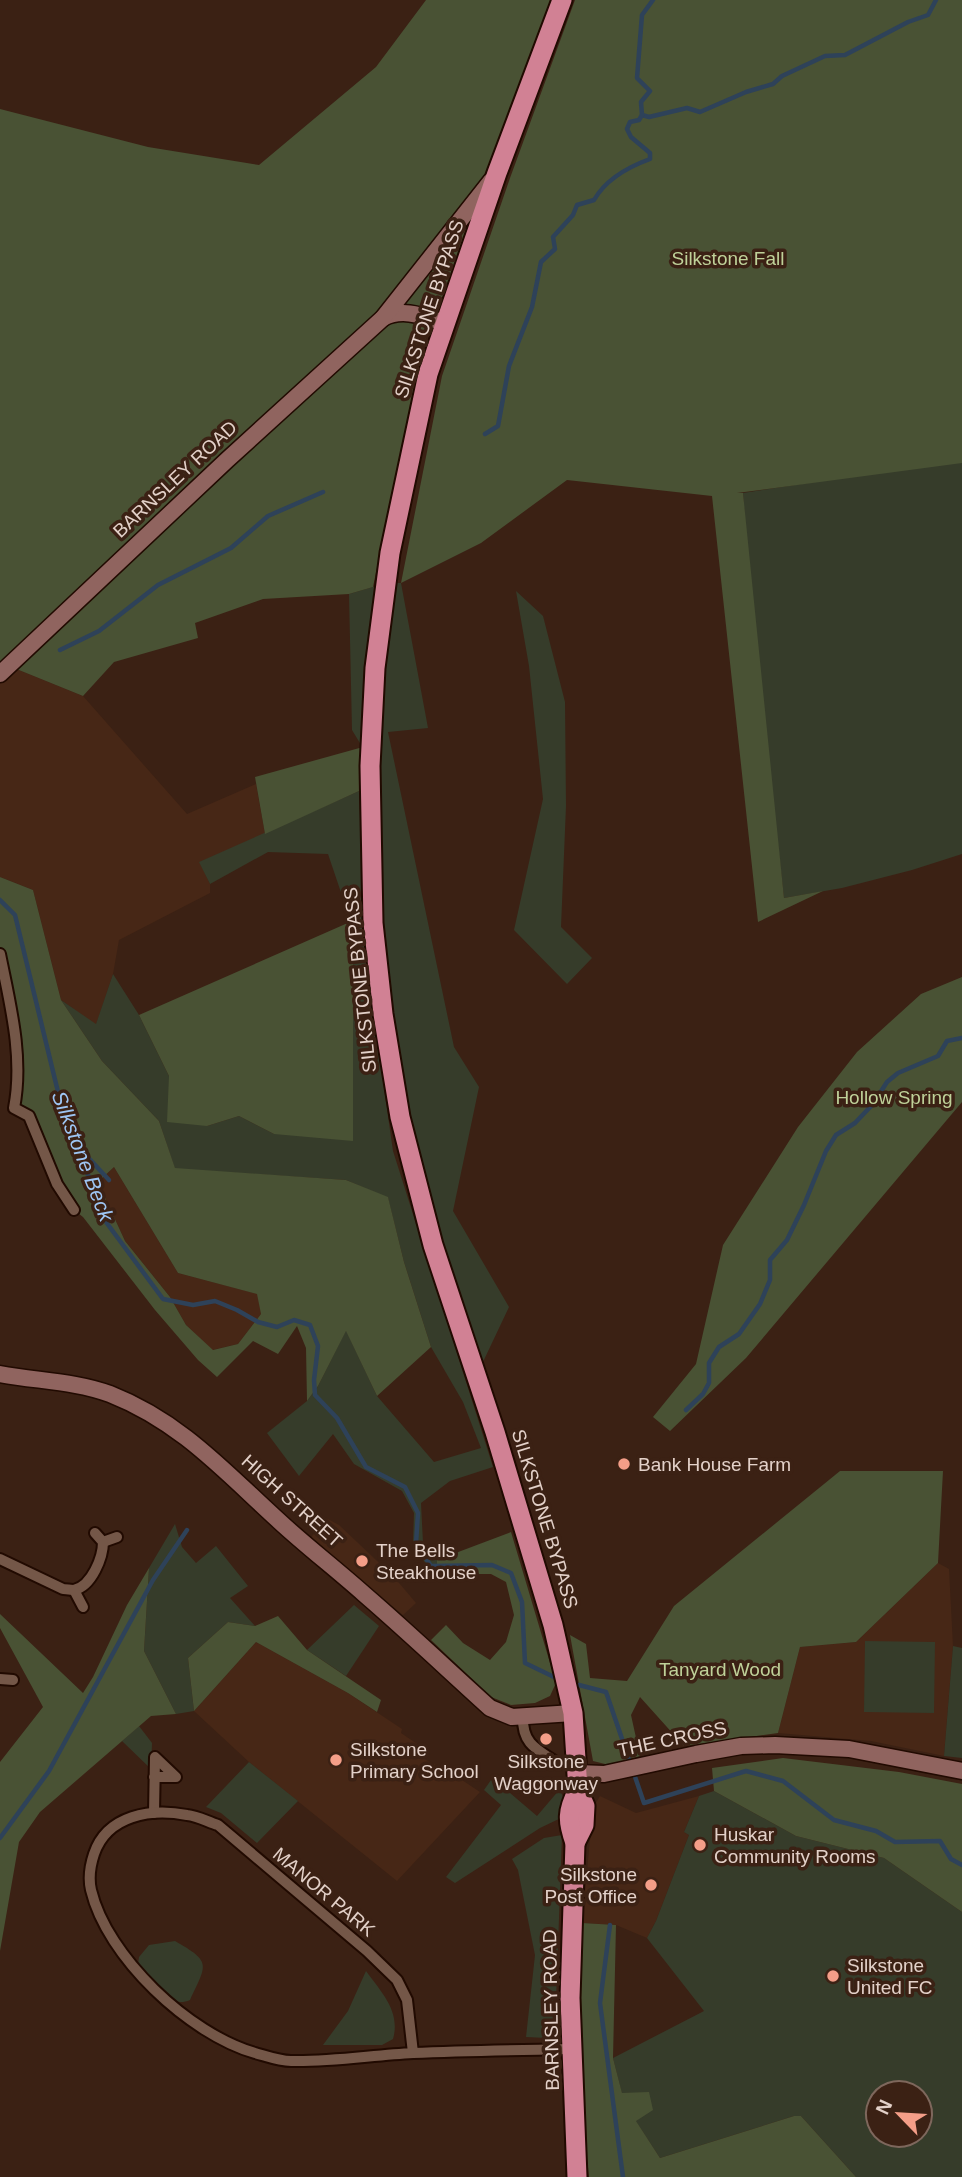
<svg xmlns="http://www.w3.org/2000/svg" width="962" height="2177" font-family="Helvetica,sans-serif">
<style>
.built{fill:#472716}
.green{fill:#363c2a;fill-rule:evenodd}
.forest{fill:#495234;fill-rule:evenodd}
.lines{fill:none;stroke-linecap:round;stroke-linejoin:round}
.stream{stroke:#2e4259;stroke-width:4.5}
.street-casing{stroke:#210a01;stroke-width:14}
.secondary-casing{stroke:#210a01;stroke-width:19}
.highway-casing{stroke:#210a01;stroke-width:23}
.street{stroke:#745748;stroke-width:10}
.secondary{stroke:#90645f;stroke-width:16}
.highway{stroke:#d18194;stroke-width:19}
.poi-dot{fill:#f49e88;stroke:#3b2114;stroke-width:2.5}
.labels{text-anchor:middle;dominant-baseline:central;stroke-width:7;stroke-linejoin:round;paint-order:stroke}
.park-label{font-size:19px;fill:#bfd199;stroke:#3b2114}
.street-label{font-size:19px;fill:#e3d1c9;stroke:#3b2114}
.poi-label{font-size:19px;fill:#e3d1c9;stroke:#3b2114;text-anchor:start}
.water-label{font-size:21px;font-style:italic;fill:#9ec5f3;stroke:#3b2114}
</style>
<rect width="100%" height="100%" fill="#3b2114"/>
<g class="built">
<polygon points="9,666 83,696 187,814 256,784 265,834 200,862 210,884 210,893 119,940 113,974 96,1025 61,1000 33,890 0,877 0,674"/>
<polygon points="114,1167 178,1273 258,1294 261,1314 238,1344 212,1350 186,1325 170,1297 125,1241 98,1182"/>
<polygon points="326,1518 339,1525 394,1577 416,1603 403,1615 310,1539"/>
<polygon points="938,1563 949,1569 953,1646 944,1756 871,1741 778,1733 800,1647 856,1642"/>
<polygon points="256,1642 348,1693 402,1729 401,1733 426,1750 422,1758 450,1772 480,1792 397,1881 249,1762 194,1711"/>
<polygon points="600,1796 636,1813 699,1796 684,1832 689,1835 656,1921 647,1938 616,1925 582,1923 593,1808"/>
</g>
<g class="green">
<polygon points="962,462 962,854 912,870 842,888 784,898 752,615 743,493 880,472"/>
<polygon points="386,583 401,583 428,728 388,732 454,1047 479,1087 453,1211 509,1307 482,1364 439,1241 407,1117 388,1010 379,915 375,768 352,730 349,594"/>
<polygon points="516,591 543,616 565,702 566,806 561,927 592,958 567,984 514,930 543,799 529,666"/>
<polygon points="359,791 366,963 393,1151 493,1467 450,1481 421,1503 423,1543 437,1560 437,1574 427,1566 413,1543 414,1513 402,1491 354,1464 333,1434 299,1476 267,1433 307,1401 318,1386 346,1330 377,1396 434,1462 481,1448 463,1402 431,1347 404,1262 388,1198 346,1180 175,1169 159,1121 102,1061 61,1000 96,1024 113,974 139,1015 169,1076 207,1126 239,1116 274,1134 353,928 328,854 268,852 210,884 199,862"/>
<polygon points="175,1524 182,1547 196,1563 216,1546 248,1586 230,1598 255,1626 228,1622 188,1658 194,1711 176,1714 144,1651 149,1568"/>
<polygon points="354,1605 379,1626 346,1676 307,1650"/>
<polygon points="865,1641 935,1642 934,1713 864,1712"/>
<polygon points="953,1646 962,1648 962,1758 944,1756"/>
<polygon points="139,1726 152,1743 151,1769 122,1741"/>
<polygon points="249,1762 298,1801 257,1843 221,1813 206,1807"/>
<polygon points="491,1780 510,1793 537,1816 560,1789 563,1797 563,1817 540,1828 455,1883 446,1877 501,1805 484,1790"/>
<path d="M714,1791L796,1836L884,1858L962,1912V2177H856L801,2116H794L660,2158L635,2120L622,2094L613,2058L704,2011L647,1938L656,1921L689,1835L684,1832L699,1796ZM878,2093H920V2135H878Z"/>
<polygon points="562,1835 555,2029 547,2038 526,2037 535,1955 518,1870 512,1859 544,1838"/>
<path d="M175,1941C212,1962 207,1964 190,2000C167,2010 150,1980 138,1964L139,1957L149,1945Z"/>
<path d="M366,1971C381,1992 401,2011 393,2039L382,2045H323L348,2011Z"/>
</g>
<g class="forest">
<polygon points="426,0 551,0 465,242 423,345 373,587 349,594 263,599 195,623 198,638 114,662 83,696 9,666 0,666 0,109 148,147 259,165 376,67"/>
<polygon points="575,0 962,0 962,463 737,493 743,493 784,898 823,891 758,922 712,496 567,480 481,543 401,583 442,376 510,178"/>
<polygon points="363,747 359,791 265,834 255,777"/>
<path d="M0,877L33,890L61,1000L102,1061L159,1121L175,1168L346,1180L388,1197L404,1262L431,1347L377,1396L346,1331L318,1386L307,1401L306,1348L297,1326L278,1354L253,1341L217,1377L198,1360L155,1310L83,1217L74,1210L29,1116L14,1108L18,1084L0,954ZM114,1167L178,1273L257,1294L261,1314L238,1344L213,1350L186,1325L170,1297L125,1241L98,1182Z"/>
<polygon points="350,922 353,928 353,1141 274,1134 239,1116 207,1126 167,1122 169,1076 139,1015"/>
<polygon points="962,977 962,1102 746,1358 670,1431 653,1417 696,1364 723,1245 798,1127 857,1052 921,994"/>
<polygon points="840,1471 943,1471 938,1563 856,1642 800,1647 778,1733 684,1746 640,1697 631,1715 640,1756 609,1765 593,1761 570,1635 586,1644 590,1678 627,1681 674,1606"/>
<polygon points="511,1532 556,1683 550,1696 535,1703 511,1705 491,1697 431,1640 446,1625 463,1643 490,1660 506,1642 514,1615 506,1582 491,1574 437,1574 437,1560"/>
<polygon points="149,1568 144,1651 176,1714 151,1716 40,1812 19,1842 0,1951 0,1762 43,1707 0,1628 0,1614 83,1693 93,1677 127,1605"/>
<polygon points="278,1616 307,1650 381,1700 377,1712 348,1693 256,1642 194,1711 188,1658 228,1622 255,1626"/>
<polygon points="783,1758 899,1772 962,1784 962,1912 884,1858 796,1836 714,1791 712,1768"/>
<polygon points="582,1923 616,1925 613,2058 622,2093 649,2092 653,2110 636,2121 660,2158 794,2116 801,2116 856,2177 589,2177 582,2111 577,1999"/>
</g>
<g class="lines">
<g class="stream">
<polyline points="642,115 649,117 687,108 700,112 746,92 773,84 782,76 825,56 845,55 908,22 928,15 936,0"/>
<path d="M485,434L498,426L509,366L532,307L541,262L555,249L553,237L573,215L577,205L594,200C606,179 628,167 650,159V153L631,137L627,129L630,122L639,120L642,115L641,102L650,91L637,78L642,15L653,0"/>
<polyline points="60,650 99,631 158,585 231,548 268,516 323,492"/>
<polyline points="0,900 15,915 59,1096 75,1149 96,1191 106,1222 163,1299 193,1305 215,1301 237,1310 258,1322 277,1327 294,1320 310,1325 318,1346 314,1380 315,1395 337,1418 366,1467 405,1487 418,1513 416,1544 431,1566 492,1565 511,1573 522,1602 525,1663 554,1677"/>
<polyline points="75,1149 83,1152 109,1180"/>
<polyline points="686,1410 703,1394 709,1383 709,1363 719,1347 739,1334 760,1304 770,1280 770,1260 787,1240 804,1205 826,1151 836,1135 855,1123 873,1104 887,1082 898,1073 938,1056 947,1041 962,1038"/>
<polyline points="579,1685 606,1692 644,1803 746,1771 783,1781 834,1820 876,1831 895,1842 940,1841 951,1859 962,1865"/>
<polyline points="0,1838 49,1771 153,1580 187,1530"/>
<polyline points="610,1925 600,2003 623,2177"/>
</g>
<g class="street-casing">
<g id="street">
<path d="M0,954C10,1004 24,1057 14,1108L29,1116L57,1184L74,1210"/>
<polyline points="103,1542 117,1537"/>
<path d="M0,1559L63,1589C64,1589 73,1590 74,1590C92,1586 103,1557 103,1542L95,1533"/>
<polyline points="74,1590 83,1607"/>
<polyline points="0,1679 13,1680"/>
<path d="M523,1717C522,1745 538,1750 559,1764"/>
<polyline points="154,1813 155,1757 176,1777 154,1777"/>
<path d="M413,2053L407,2000L397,1980L367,1951L218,1825C208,1822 198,1816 187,1815C151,1808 107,1815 94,1854C90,1866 88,1877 91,1890C107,1957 189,2034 255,2053C266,2056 279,2061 291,2061C331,2062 373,2055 413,2053C466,2051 519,2050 572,2049"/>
</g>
</g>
<g class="secondary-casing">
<g id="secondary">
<path d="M383,318C403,307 425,317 445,323"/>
<polyline points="0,674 227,460 383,318 491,181"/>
<path d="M0,1374C36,1381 75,1381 110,1394C181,1422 224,1471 279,1521C306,1546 336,1569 364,1594C407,1631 448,1670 490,1708L512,1717L573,1713"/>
<polyline points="577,1773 604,1774 696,1754 741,1746 775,1745 849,1749 962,1771"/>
</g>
</g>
<g class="highway-casing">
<g id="highway">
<polyline points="562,0 497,173 428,374 390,553 375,668 370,766 373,923 383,1014 400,1117 433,1245 495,1432 553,1625 573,1713 578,1790 585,1806 584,1825 575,1843"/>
<path d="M577,2177L570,1998L575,1843C567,1821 567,1811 578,1790"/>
</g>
</g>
<use href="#street" class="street"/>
<use href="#secondary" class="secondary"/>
<use href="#highway" class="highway"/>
</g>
<g class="poi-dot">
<circle cx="624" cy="1464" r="7"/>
<circle cx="362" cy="1561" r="7"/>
<circle cx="546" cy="1739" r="7"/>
<circle cx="336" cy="1760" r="7"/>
<circle cx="700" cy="1845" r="7"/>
<circle cx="651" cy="1885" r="7"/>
<circle cx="833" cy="1976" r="7"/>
</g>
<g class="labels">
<g class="park-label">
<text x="728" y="258">Silkstone Fall</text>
<text x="894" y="1097">Hollow Spring</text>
<text x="720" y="1669">Tanyard Wood</text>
</g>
<g class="street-label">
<text transform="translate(429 309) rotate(-72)">SILKSTONE BYPASS</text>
<text transform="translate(175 479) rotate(-43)">BARNSLEY ROAD</text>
<text transform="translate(360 980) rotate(-96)">SILKSTONE BYPASS</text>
<text transform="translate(292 1501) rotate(42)">HIGH STREET</text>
<text transform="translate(545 1519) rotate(73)">SILKSTONE BYPASS</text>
<text transform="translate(672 1739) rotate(-12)">THE CROSS</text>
<text transform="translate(324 1892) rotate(40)">MANOR PARK</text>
<text transform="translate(551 2010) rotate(-91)">BARNSLEY ROAD</text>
</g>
<g class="poi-label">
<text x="638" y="1464">Bank House Farm</text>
<text x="376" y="1550">The Bells<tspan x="376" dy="22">Steakhouse</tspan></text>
<text x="350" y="1749">Silkstone<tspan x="350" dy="22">Primary School</tspan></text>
<text x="546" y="1761" text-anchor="middle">Silkstone<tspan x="546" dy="22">Waggonway</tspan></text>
<text x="714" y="1834">Huskar<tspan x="714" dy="22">Community Rooms</tspan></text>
<text x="637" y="1874" text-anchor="end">Silkstone<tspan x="637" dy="22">Post Office</tspan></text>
<text x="847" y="1965">Silkstone<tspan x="847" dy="22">United FC</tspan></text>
</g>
<g class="water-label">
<text transform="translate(83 1156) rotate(69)">Silkstone Beck</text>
</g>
</g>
<g transform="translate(899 2114) rotate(295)"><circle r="33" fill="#3b2114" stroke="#7e675c" stroke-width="2"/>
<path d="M0-5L12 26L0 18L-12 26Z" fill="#f49e88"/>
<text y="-10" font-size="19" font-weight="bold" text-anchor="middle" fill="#e3d1c9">N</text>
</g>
</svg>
